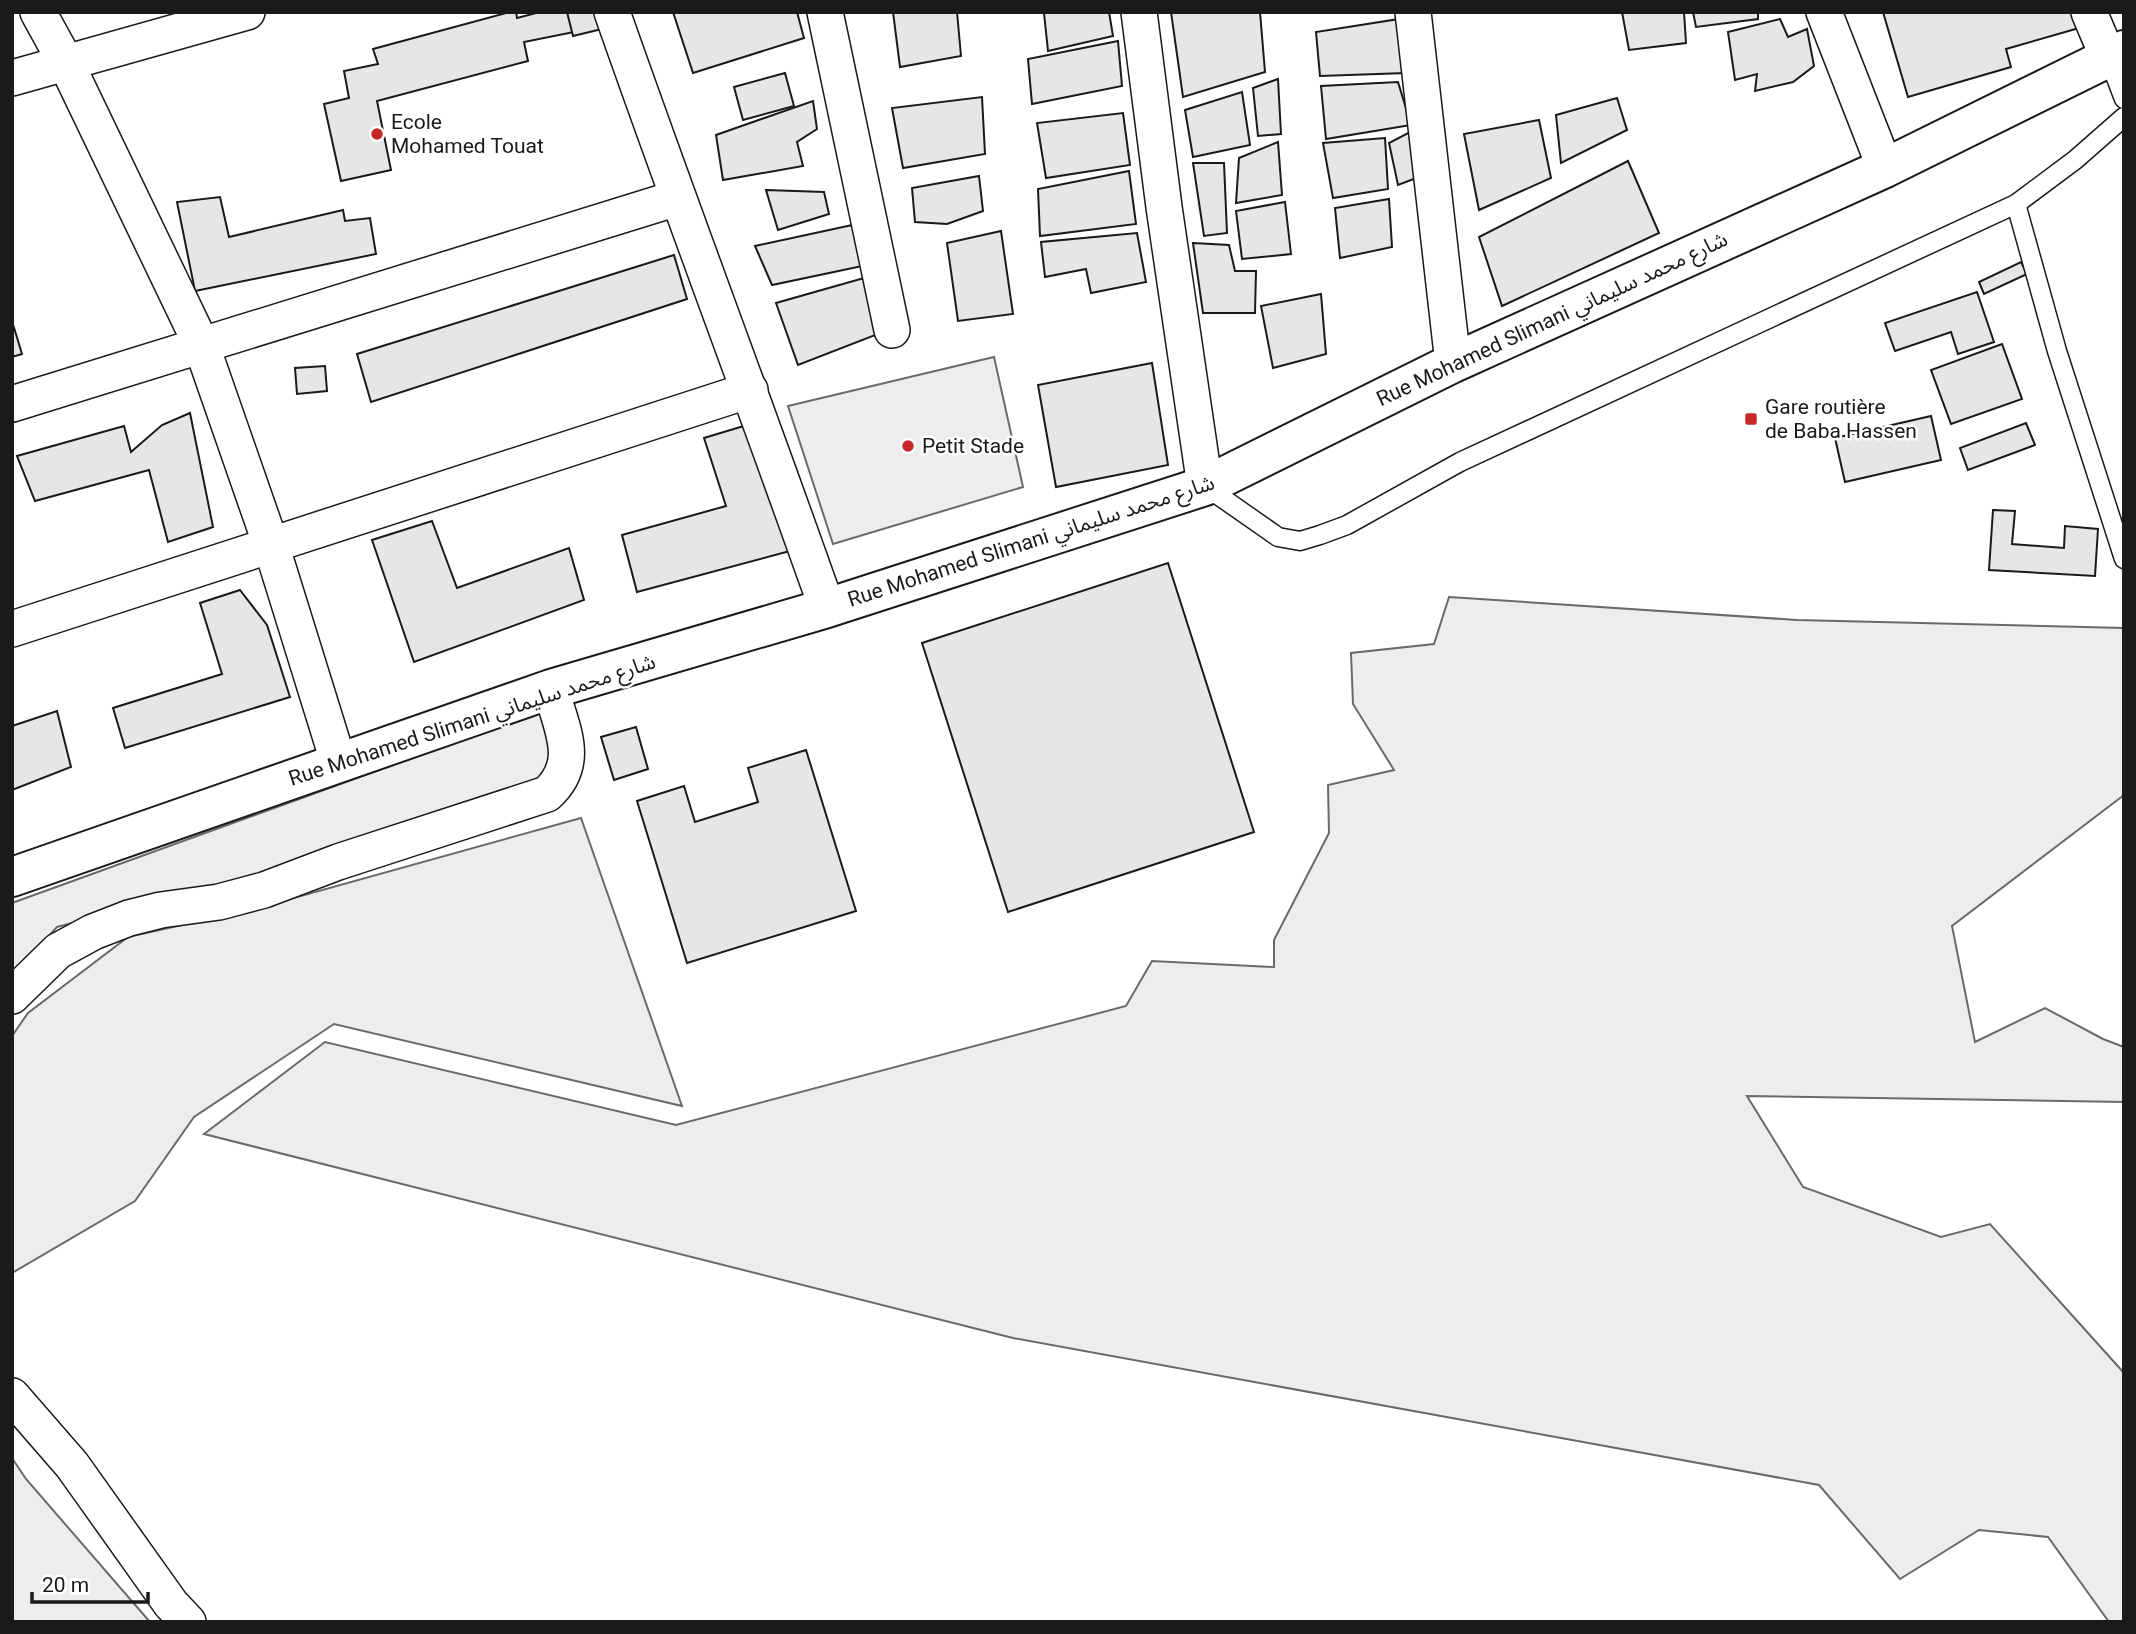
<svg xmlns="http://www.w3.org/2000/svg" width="2136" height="1634" font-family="Roboto,'Noto Sans Arabic',sans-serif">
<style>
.green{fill:#ededed;stroke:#6a6a6a;stroke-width:2}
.building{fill:#e6e6e6;stroke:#1a1a1a;stroke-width:2}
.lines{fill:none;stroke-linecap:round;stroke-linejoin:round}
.lane-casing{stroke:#1a1a1a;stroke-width:21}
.street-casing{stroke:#1a1a1a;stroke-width:38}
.secondary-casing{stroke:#1a1a1a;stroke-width:42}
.lane{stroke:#fff;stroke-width:18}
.street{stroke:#fff;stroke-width:35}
.secondary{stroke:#fff;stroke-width:38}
.poi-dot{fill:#c62828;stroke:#fff;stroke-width:2.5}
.labels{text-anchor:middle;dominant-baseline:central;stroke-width:5;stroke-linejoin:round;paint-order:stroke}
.poi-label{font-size:21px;fill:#1a1a1a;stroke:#fff;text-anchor:start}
.street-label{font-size:21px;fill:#1a1a1a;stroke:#fff}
</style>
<rect width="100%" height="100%" fill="#fff"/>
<g class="green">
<polygon points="994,357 1023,487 833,544 788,406"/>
<polygon points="1449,597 1797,620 2124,628 2124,795 1952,926 1975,1042 2045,1008 2103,1039 2124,1047 2124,1102 1747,1096 1803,1187 1941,1237 1990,1224 2124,1373 2124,1622 2109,1622 2048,1537 1979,1530 1900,1579 1819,1485 1013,1338 204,1134 325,1042 676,1125 1126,1006 1152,961 1274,967 1274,940 1329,833 1328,785 1394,770 1353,704 1351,653 1434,644"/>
<polygon points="542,711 556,759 547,775 240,881 57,927 12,977 12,903"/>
<polygon points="581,818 682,1106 334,1024 194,1117 135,1201 12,1273 12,1036 28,1013 128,937 254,909"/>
<polygon points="12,1458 26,1479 150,1622 12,1622"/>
</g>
<g class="building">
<polygon points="510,12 516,12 517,18 540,12 570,12 574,32 524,42 528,61 377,101 391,170 341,181 324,104 349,98 344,71 378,64 373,49"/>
<polygon points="567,12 597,12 602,29 573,36"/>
<polygon points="673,12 797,12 804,38 693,73"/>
<polygon points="893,12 957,12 961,56 900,67"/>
<polygon points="1109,12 1113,36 1048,51 1044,13"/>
<polygon points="1171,12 1260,12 1265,72 1183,97"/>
<polygon points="1622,12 1684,12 1686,43 1629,50"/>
<polygon points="1693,12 1758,12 1758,19 1696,27"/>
<polygon points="1883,12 2074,12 2079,28 2006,49 2011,67 1908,97"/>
<polygon points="1399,19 1406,73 1320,76 1316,32"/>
<polygon points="1780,19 1788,37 1807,29 1814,66 1793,82 1755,91 1757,74 1735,80 1728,32"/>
<polygon points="1118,41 1122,86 1032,104 1028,59"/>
<polygon points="785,73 794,106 743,120 734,87"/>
<polygon points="1278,79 1281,134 1258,136 1253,88"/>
<polygon points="1398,82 1411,125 1326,139 1321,86"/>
<polygon points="1242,92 1250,145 1193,157 1185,110"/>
<polygon points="982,97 985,154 903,168 892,108"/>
<polygon points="1617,98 1627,130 1561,163 1556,115"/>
<polygon points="813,101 817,129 797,142 803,166 723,180 716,135"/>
<polygon points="1123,113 1130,165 1046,178 1037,123"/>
<polygon points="1539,120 1551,178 1479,210 1464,134"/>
<polygon points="1412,131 1419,177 1398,185 1389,143"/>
<polygon points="1385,138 1388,189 1333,198 1323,143"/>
<polygon points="1278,142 1282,195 1236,203 1239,158"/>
<polygon points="1628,161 1659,233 1502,306 1479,237"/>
<polygon points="1193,163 1224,163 1227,233 1204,236"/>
<polygon points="1129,171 1136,224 1040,236 1038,189"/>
<polygon points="979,176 983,211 947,224 915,222 912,188"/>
<polygon points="766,190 824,192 829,214 778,230"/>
<polygon points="220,197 229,237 343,210 345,221 370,218 376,254 195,291 177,202"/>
<polygon points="1389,199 1392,247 1340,258 1335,208"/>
<polygon points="1285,202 1291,254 1242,259 1236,211"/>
<polygon points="857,224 867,265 772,285 755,246"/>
<polygon points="1001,231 1013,314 958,321 947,243"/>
<polygon points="1137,233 1146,282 1091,293 1086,269 1045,277 1041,242"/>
<polygon points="1193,243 1229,245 1235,271 1256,271 1255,313 1203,313"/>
<polygon points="674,255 687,299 371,402 357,354"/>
<polygon points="2021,262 2027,274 1984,294 1979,282"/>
<polygon points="864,278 878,334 798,365 776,303"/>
<polygon points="1977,292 1994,342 1958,354 1951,332 1895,351 1885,323"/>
<polygon points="1321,294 1326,354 1273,368 1261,306"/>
<polygon points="12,321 22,354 12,357"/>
<polygon points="2002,344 2022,399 1951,424 1931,370"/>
<polygon points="1152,363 1168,465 1056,487 1038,385"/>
<polygon points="325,366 327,391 297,394 295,368"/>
<polygon points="190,413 213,527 168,542 149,470 35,501 17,456 124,426 131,452 162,425"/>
<polygon points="1931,416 1941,460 1845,482 1835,438"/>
<polygon points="757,422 801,548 637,592 622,535 726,506 704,438"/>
<polygon points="2026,423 2035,445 1968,470 1960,448"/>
<polygon points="1993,510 2015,511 2012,544 2064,548 2065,526 2098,529 2095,576 1989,570"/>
<polygon points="432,521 457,588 569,548 584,600 414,662 372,540"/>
<polygon points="1168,563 1254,832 1008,912 922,643"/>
<polygon points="240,590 267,625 290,697 125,748 113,708 222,674 200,603"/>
<polygon points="57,711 71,767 12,790 12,726"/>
<polygon points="636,727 648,769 614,780 601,737"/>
<polygon points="806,750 856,911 687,963 637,801 684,786 695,822 758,802 748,768"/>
</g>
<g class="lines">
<g class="lane-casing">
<g id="lane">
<polyline points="2108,57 2124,99"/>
<polyline points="2016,204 2057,351 2124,559"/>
<polyline points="1205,486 1278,537 1300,541 1320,535 1347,525 1460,462 2016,204 2075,160 2124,117"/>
</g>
</g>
<g class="street-casing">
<g id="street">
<polyline points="38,12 66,63 201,344 271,545 339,764"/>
<path d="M612,12C682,212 757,409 827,608"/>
<polyline points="825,12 892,330"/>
<polyline points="1139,12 1164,207 1205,486"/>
<polyline points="1413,12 1453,363"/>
<polyline points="1824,12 1885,168"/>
<polyline points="2089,12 2108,57"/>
<polyline points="12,78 247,12"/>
<polyline points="12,404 677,198"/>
<polyline points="12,629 750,390"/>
<path d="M12,996L58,951L93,932L129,918L161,910L219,902L264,890L338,862L547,794C582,762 561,728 551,689"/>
<polyline points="12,1396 72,1465 171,1604 188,1622"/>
</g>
</g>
<g class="secondary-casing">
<polyline id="secondary" points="12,877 551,689 827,608 1205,486 1453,363 1885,168 2124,50"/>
</g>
<use href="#lane" class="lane"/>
<use href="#street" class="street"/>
<use href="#secondary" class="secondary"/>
</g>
<g class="poi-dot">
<circle cx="377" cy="134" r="7"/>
<rect x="1744" y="412" width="14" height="14" rx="3.5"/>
<circle cx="908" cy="446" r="7"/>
</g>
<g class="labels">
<g class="poi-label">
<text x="391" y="122">Ecole<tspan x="391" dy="24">Mohamed Touat</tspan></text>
<text x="1765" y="407">Gare routière<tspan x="1765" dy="24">de Baba Hassen</tspan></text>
<text x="922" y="446">Petit Stade</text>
</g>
<g class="street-label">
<text transform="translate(1552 319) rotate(-25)">Rue Mohamed Slimani شارع محمد سليماني</text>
<text transform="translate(1031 541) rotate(-18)">Rue Mohamed Slimani شارع محمد سليماني</text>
<text transform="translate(472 720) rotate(-18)">Rue Mohamed Slimani شارع محمد سليماني</text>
</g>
</g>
<rect width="2136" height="1634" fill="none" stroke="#1a1a1a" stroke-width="28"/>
<path d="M32 1592v10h116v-10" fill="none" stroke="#1a1a1a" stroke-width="3.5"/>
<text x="42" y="1592" font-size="21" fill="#1a1a1a" stroke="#ffffff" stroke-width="5" paint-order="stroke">20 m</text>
</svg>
